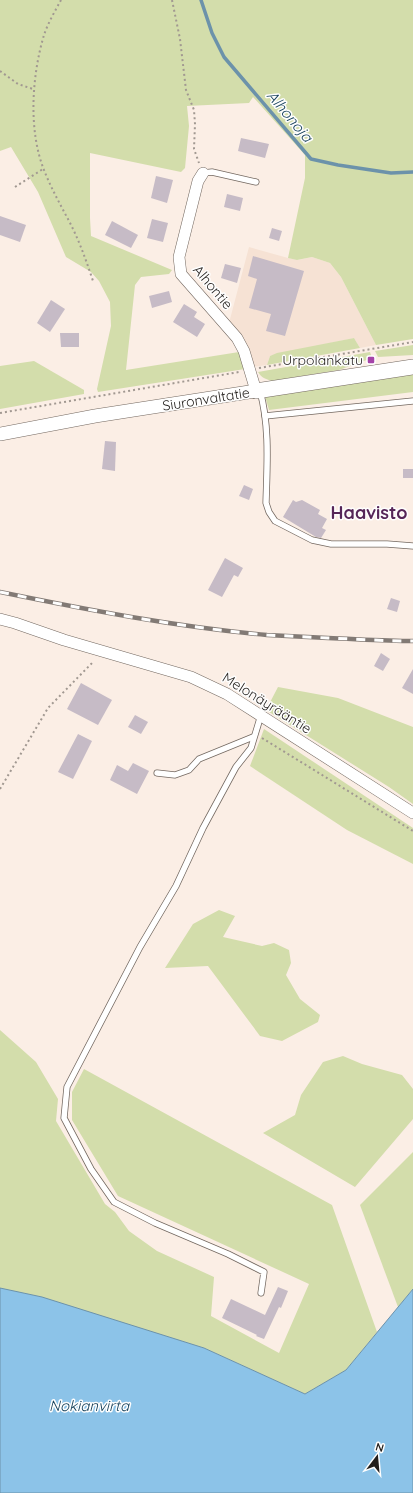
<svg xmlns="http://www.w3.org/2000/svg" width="413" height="1493" font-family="Quicksand,sans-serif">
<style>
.built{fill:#f6e2d4}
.green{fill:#d3ddab}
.water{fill:#8cc3e8;stroke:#6c92aa}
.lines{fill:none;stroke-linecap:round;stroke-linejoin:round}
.stream{stroke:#6c92aa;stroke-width:3.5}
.building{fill:#c6bbc6}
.service-casing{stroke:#736860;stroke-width:7}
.minor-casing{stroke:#736860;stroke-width:12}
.tertiary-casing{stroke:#736860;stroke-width:14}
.secondary-casing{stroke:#736860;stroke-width:16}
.path{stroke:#a19891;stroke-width:2;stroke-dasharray:2 3;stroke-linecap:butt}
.service{stroke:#fff;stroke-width:5.5}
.minor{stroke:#fff;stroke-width:11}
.tertiary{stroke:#fff;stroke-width:13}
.secondary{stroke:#fff;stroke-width:15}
.rail-casing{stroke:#827a75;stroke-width:4.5}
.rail{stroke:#fefefe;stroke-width:3;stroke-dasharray:9;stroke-linecap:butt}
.poi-dot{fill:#a543a9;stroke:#fefefe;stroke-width:1.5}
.labels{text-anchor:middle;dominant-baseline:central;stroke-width:3;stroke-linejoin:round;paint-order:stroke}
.street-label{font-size:14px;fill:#221e1b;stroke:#fefefe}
.poi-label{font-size:14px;fill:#221e1b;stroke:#fefefe;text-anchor:end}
.water-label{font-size:15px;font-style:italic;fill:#16415b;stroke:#fefefe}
.district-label{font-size:18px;font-weight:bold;fill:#562658;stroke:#fefefe}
</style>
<rect width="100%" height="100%" fill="#fbeee5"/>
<polygon class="built" points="249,247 288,258 298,260 312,257 330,263 341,277 376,345 360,348 354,338 270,356 267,365 253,367 229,323"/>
<g class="green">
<polygon points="0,0 413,0 413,339 376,345 341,277 330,263 312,257 297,260 288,258 305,178 305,155 253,97 249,103 187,106 189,126 185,168 181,172 90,153 90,218 91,236 172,270 169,274 141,277 135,285 126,370 239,352 245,369 98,392 97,389 111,326 110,302 99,281 91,272 66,257 38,192 11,147 0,151"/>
<polygon points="354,338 360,348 267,365 270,356 277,353"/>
<polygon points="413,345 413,355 378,357 375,351"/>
<path d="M370,352L372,358L339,370L272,381C265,379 262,378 258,372Z"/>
<polygon points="34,361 84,390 84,394 0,409 0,366"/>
<polygon points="413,373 413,392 269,410 265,396"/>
<polygon points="278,687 338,698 413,727 413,804 389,787 266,710"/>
<polygon points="264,729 413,828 413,864 347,830 250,766"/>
<polygon points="219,910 235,916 223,937 262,946 274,943 289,950 291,963 286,975 300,999 320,1015 318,1022 282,1041 260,1036 208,966 165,968 193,924"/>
<polygon points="0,1030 36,1062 58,1099 56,1121 105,1204 115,1212 129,1231 157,1251 214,1277 211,1316 279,1353 309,1284 118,1196 72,1120 72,1092 84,1069 332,1205 377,1332 346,1370 305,1394 204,1348 171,1338 0,1294"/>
<polygon points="343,1056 362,1064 402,1075 413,1089 413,1119 355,1187 263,1133 295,1115 301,1095 323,1062"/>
<polygon points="413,1152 413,1289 398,1307 360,1205"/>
</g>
<polygon class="water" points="0,1288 42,1297 204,1348 305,1394 346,1370 413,1289 413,1493 0,1493"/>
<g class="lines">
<polyline class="stream" points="201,0 212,33 224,57 311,159 338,165 391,173 413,172"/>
</g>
<g class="building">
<polygon points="241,138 269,144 265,158 238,151"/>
<polygon points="156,176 173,180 167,203 151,198"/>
<polygon points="227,194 243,198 240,211 224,207"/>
<polygon points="0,216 26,225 20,242 0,235"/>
<polygon points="152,219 168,223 163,242 147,238"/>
<polygon points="112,221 138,235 131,248 105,235"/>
<polygon points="272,228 282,231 279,241 269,238"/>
<polygon points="253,256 304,271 285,336 266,331 271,314 249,308 257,279 248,276"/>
<polygon points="225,264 241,268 237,283 221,278"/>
<polygon points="169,291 172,302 152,308 149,296"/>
<polygon points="51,300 65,309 50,332 37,323"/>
<polygon points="184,304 197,312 194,317 205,324 197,337 173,322"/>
<polygon points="60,333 79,333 79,347 61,347"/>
<polygon points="105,441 116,442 115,471 102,469"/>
<rect x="403" y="469" width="10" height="9"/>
<polygon points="244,485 253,489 249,500 239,496"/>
<polygon points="293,500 296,502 302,500 320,510 318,514 327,519 322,528 326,530 321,538 316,537 283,517"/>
<polygon points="225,558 243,568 238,577 234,575 222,597 208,590"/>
<polygon points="391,598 400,601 397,612 387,609"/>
<polygon points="381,653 390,659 383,671 374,666"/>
<polygon points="413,669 413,694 402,688"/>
<polygon points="81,683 112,700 98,725 67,709"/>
<polygon points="135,715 148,722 141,734 128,727"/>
<polygon points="78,734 92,741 73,779 58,772"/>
<polygon points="133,763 149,771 137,794 110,780 117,765 128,771"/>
<polygon points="278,1287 288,1291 281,1308 279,1307 264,1339 256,1336 257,1335 222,1318 231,1299 265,1315"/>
</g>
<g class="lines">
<g class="service-casing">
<g id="service">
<polyline points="203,173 212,172 256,182"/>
<path d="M260,391C270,427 267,466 266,503L269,512L275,521L312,540L331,544H387L413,546"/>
<polyline points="265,416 413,401"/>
<polyline points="261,715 251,748 236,767 203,828 176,886 140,947 67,1087 64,1118 91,1169 114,1202 155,1223 228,1254 264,1272 261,1293"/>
<polyline points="157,773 175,775 189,770 199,759 253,737"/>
</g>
</g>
<g class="minor-casing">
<g id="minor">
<polyline points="203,173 198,181 179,257 181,274 237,338 244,351 256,391"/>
<polyline points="0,619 15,623 64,640 191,677 227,694 413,813"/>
</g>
</g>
<g class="tertiary-casing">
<polyline id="tertiary" points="0,434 95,416 256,391"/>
</g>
<g class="secondary-casing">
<polyline id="secondary" points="256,391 413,367"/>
</g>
<g class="path">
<path d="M61,0C55,11 48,23 44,35C32,75 28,130 44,170C51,188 60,204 69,221C79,240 86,260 93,281"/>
<polyline points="172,0 180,39 186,90 194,110 195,124 194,149 199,163"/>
<polyline points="0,71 18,84 33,89"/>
<polyline points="15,187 43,169"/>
<polyline points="259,368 413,342"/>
<polyline points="0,413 239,372"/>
<polyline points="262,738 413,831"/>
<polyline points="0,789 48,708 94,661"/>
</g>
<use href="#service" class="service"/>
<use href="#minor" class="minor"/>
<use href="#tertiary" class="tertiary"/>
<use href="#secondary" class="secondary"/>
<g class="rail-casing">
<path id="rail" d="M0,592C88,610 177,627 267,635C287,636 308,637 328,638C356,639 385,641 413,641"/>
</g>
<use href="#rail" class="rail"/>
</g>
<rect class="poi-dot" x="367" y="356" width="8" height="8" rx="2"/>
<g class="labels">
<g class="street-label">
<text transform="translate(213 287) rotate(50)">Alhontie</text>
<text transform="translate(206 399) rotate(-9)">Siuronvaltatie</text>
<text transform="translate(267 703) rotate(32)">Melonäyrääntie</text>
</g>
<g class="poi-label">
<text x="363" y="360">Urpolankatu</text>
</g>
<g class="water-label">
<text transform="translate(290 116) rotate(50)">Alhonoja</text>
<text x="89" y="1405">Nokianvirta</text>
</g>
<g class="district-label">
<text x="369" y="512">Haavisto</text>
</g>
</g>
<g transform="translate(377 1457) rotate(16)" stroke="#fefefe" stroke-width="3" paint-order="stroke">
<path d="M0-3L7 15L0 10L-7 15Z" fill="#221e1b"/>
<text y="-6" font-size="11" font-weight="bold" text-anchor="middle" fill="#221e1b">N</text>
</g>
</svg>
